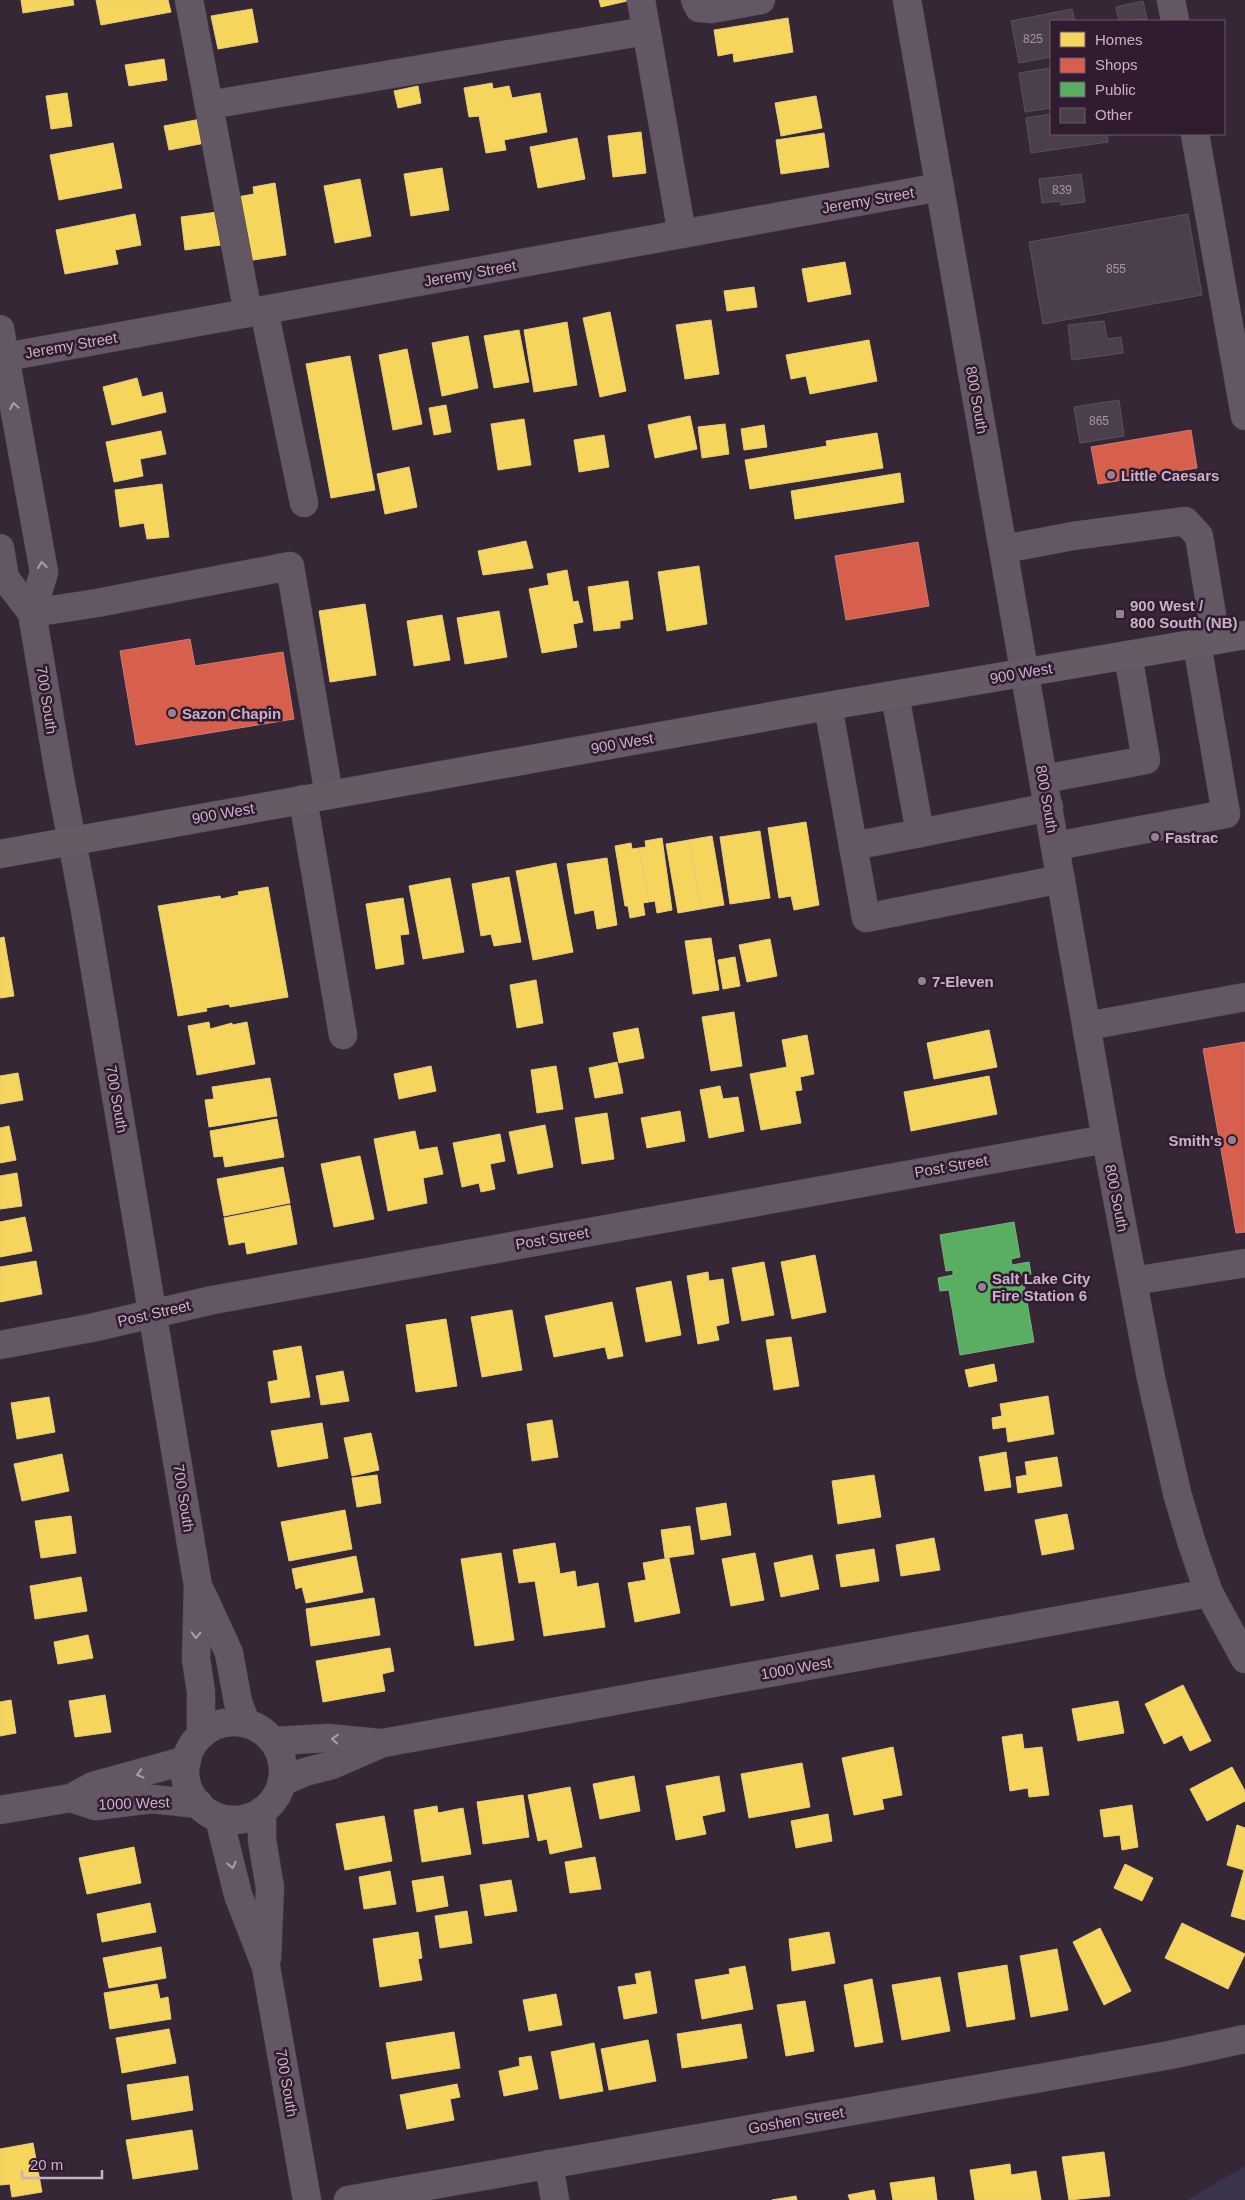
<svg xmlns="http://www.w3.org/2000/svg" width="1245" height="2200" font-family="Helvetica,sans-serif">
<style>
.green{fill:#3b324c}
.homes{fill:#f6d55c;stroke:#e8ca7c}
.shops{fill:#d6604d;stroke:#d27872}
.public{fill:#5aae61;stroke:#7baf80}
.building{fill:#4c3f4c;stroke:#5e4f5d}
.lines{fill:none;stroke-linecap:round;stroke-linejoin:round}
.minor-casing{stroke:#4f434f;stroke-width:29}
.major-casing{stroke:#504250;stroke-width:29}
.minor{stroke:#645764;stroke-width:28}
.major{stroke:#665a65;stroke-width:28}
.oneway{stroke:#af9aae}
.poi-dot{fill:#958194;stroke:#311b31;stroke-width:2}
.labels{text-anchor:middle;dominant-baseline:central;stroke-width:5;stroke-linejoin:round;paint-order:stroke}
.number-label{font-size:12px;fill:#a994a8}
.street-label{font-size:15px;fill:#c8b1c7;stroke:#311b31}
.poi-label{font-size:15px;font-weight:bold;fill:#c8b1c7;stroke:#311b31;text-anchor:start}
</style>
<rect width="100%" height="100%" fill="#362736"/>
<polygon class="green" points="1245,2166 1245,2200 1187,2200"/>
<g class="homes">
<polygon points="21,0 73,0 74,5 23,13"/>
<polygon points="96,0 168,0 171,12 101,25"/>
<polygon points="599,0 627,0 627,1 601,7"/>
<polygon points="252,9 258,42 218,49 211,16"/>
<polygon points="788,18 793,52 734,62 733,53 718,56 714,30"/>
<polygon points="164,59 167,80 129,86 125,65"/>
<polygon points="492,83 493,89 509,86 512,98 540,93 547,132 504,140 506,150 486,153 479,116 469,117 464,88"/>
<polygon points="418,86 421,103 398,108 394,91"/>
<polygon points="67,93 72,126 51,129 46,96"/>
<polygon points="816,96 822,128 781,136 775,103"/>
<polygon points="201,119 205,143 169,150 164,126"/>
<polygon points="641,132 646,173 613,177 608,136"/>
<polygon points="824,133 829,167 781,174 776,140"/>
<polygon points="577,138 585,179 538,188 530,147"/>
<polygon points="113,143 122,188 59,200 50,155"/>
<polygon points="442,168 449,210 411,216 404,174"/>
<polygon points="360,179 371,236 335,243 324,186"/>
<polygon points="275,183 286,255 247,261 237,197 254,194 253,187"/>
<polygon points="217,212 221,245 185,250 181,217"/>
<polygon points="135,214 141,245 115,250 118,264 65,274 56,230"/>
<polygon points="845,262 851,294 808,302 802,269"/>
<polygon points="754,287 757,307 727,311 724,291"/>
<polygon points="610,312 626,391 600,397 583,318"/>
<polygon points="711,320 719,374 685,379 676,325"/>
<polygon points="567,322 577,385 534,392 524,330"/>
<polygon points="519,330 529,382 494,388 484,336"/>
<polygon points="468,336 478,388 442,396 432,343"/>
<polygon points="869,340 877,381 810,394 806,376 791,379 786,355"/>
<polygon points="407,349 422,424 393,430 379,355"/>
<polygon points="350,356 375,490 331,498 306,364"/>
<polygon points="137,378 142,397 162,392 166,412 112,425 103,387"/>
<polygon points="446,405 451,432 434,435 429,408"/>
<polygon points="690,416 697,449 655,458 648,425"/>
<polygon points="524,419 531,465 498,470 491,424"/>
<polygon points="725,424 729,454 702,458 698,427"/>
<polygon points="764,425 767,447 744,450 741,429"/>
<polygon points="161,431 166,454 140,459 143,476 114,482 106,442"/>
<polygon points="877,433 883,468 750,489 745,460 827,446 826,441"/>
<polygon points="604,435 609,467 579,472 574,440"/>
<polygon points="409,467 417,507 385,514 377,474"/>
<polygon points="900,473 904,502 795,519 791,491"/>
<polygon points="162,484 169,537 147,539 144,523 120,527 115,490"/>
<polygon points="526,541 533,568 483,575 478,551"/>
<polygon points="699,566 707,624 667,631 658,572"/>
<polygon points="567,570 573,602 578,601 583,622 573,624 577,647 542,653 529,589 549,585 547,574"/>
<polygon points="628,581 633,619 620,621 620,628 594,631 588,587"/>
<polygon points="365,604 376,675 330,682 319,611"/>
<polygon points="499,611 507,657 465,664 457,618"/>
<polygon points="442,615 450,660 414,666 407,621"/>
<polygon points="806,822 819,905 794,910 791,896 779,898 768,828"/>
<polygon points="760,831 770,898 730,904 720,837"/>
<polygon points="712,836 724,905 701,909 689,840"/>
<polygon points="662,838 672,910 657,913 655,901 649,902 639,848 646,847 645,841"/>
<polygon points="689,840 701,909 678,913 666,844"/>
<polygon points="631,843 632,849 639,848 649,902 643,903 645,915 630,918 628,906 625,906 615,846"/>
<polygon points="607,858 617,925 597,929 594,910 575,914 567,864"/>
<polygon points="556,863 573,952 533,960 516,871"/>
<polygon points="509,877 521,942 494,946 491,934 481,936 472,884"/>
<polygon points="450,878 464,952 423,959 409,886"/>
<polygon points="268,887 288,997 230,1007 229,1004 206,1008 207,1011 178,1016 158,906 220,896 221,899 239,895 238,892"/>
<polygon points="403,898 409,934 400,935 404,964 376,969 366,904"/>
<polygon points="4,937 14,996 0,998 0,938"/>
<polygon points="711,938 719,990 693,994 685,941"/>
<polygon points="770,939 777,976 747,982 739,945"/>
<polygon points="735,957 740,986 723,989 718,960"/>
<polygon points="536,980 543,1023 517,1028 510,985"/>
<polygon points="734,1012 742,1066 711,1071 702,1017"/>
<polygon points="209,1022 210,1029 232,1023 232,1025 247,1022 255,1064 197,1075 188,1026"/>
<polygon points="638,1028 644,1058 619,1063 613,1033"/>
<polygon points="989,1030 997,1067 934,1079 927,1043"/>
<polygon points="807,1035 814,1074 800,1077 802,1090 795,1091 801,1123 761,1130 750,1074 787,1067 782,1040"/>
<polygon points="617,1062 623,1093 595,1098 589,1068"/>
<polygon points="431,1066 436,1091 399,1099 394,1074"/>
<polygon points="556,1066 563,1109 537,1113 531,1070"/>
<polygon points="18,1073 23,1100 0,1104 0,1076"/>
<polygon points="989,1076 997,1114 911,1131 904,1092"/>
<polygon points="270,1078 277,1116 209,1127 205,1100 214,1099 212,1087"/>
<polygon points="720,1086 723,1099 738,1097 744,1131 709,1138 700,1090"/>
<polygon points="680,1111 685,1141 647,1148 641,1118"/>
<polygon points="607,1113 614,1159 582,1164 575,1118"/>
<polygon points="277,1119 284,1157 225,1167 223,1156 214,1157 210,1131"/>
<polygon points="545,1125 553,1167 518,1174 509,1132"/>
<polygon points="9,1126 16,1160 0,1163 0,1128"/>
<polygon points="415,1131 419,1150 437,1147 443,1174 423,1178 427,1203 388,1211 374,1139"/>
<polygon points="500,1134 505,1161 490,1164 495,1189 481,1192 479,1183 462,1187 453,1143"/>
<polygon points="360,1156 374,1219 334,1227 321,1164"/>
<polygon points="283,1167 290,1203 224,1216 217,1179"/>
<polygon points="17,1173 22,1206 0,1209 0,1176"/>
<polygon points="290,1205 297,1244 247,1254 245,1242 229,1245 224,1218"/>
<polygon points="25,1217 32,1251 0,1257 0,1222"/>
<polygon points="815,1255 826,1312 792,1319 781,1262"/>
<polygon points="36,1261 42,1294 0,1302 0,1267"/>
<polygon points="764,1262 774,1315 742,1321 732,1268"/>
<polygon points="708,1272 709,1281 723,1279 729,1323 716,1326 719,1340 698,1344 687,1276"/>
<polygon points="671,1281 681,1335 646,1342 636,1288"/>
<polygon points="612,1302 623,1356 608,1359 605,1347 554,1357 545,1316"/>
<polygon points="512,1310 522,1370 482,1377 471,1317"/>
<polygon points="446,1319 457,1386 416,1392 406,1325"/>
<polygon points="791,1337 799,1386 774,1390 766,1340"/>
<polygon points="301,1346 310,1397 271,1403 268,1382 278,1380 273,1351"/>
<polygon points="994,1364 997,1381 969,1387 965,1370"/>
<polygon points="343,1371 349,1401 321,1405 316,1376"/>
<polygon points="1048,1396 1054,1434 1008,1442 1006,1427 993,1429 992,1418 1002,1416 1000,1404"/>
<polygon points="49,1397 55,1432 17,1439 11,1403"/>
<polygon points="552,1420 558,1457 532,1461 527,1424"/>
<polygon points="322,1423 328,1458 278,1467 271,1431"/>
<polygon points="371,1433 379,1470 352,1476 344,1438"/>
<polygon points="1006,1452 1011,1487 985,1491 979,1457"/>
<polygon points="62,1454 69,1491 22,1501 14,1464"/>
<polygon points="1057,1457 1062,1486 1018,1493 1016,1477 1027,1475 1025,1462"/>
<polygon points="377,1475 381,1503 357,1507 352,1478"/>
<polygon points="874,1475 881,1517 838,1524 832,1481"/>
<polygon points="726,1503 731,1535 701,1540 696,1508"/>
<polygon points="345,1510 352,1549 289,1561 281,1522"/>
<polygon points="1067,1514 1074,1549 1042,1555 1035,1520"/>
<polygon points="71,1516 76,1553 41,1558 35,1521"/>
<polygon points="690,1526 694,1554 665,1558 661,1530"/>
<polygon points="934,1538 940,1570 901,1576 896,1545"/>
<polygon points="555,1543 560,1574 575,1571 577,1587 598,1583 605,1627 544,1636 535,1581 519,1583 513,1550"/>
<polygon points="874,1549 879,1581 841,1587 836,1555"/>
<polygon points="501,1553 514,1640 475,1646 461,1559"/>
<polygon points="755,1553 764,1600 731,1606 722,1559"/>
<polygon points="812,1555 819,1589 781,1597 774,1563"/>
<polygon points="356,1556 363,1592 306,1603 302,1587 296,1589 292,1569"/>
<polygon points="669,1558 680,1613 635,1622 628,1583 646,1580 643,1563"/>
<polygon points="81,1577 87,1611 35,1619 30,1586"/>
<polygon points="374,1598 380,1635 311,1646 306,1609"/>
<polygon points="88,1635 93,1658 58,1664 54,1642"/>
<polygon points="390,1648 394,1671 382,1674 385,1691 323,1702 316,1661"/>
<polygon points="1183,1685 1211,1741 1190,1751 1182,1735 1164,1744 1145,1704"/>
<polygon points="105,1695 111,1732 75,1737 69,1701"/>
<polygon points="11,1700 16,1733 0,1736 0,1702"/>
<polygon points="1118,1701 1124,1733 1078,1741 1072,1709"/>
<polygon points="1022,1734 1024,1749 1042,1747 1049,1795 1029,1797 1028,1788 1010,1791 1002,1737"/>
<polygon points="893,1747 902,1795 882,1799 884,1809 854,1815 842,1758"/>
<polygon points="802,1763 810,1807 749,1818 741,1774"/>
<polygon points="1232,1767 1245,1791 1245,1801 1207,1821 1190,1789"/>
<polygon points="634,1776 640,1811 600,1819 593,1784"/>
<polygon points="719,1776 725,1811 702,1816 706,1834 676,1840 666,1786"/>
<polygon points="570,1787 582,1847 550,1854 547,1839 538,1841 528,1795"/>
<polygon points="523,1795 529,1837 483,1844 477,1802"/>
<polygon points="1132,1805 1138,1847 1122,1850 1120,1835 1104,1837 1100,1810"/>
<polygon points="437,1806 438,1813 463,1808 471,1854 422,1862 414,1810"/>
<polygon points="828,1814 832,1841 796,1848 791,1821"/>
<polygon points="384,1816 392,1861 345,1870 336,1824"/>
<polygon points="1237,1825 1245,1828 1245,1920 1231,1916 1244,1870 1227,1865"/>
<polygon points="134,1847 141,1883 87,1894 79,1858"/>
<polygon points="595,1857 601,1889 570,1893 565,1862"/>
<polygon points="1125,1864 1153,1878 1142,1901 1114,1888"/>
<polygon points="390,1871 396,1904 364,1909 359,1877"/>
<polygon points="443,1876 448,1906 417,1912 412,1881"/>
<polygon points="511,1880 517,1911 485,1916 480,1885"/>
<polygon points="150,1903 156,1932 102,1942 97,1914"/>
<polygon points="467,1911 472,1943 440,1948 435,1916"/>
<polygon points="1182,1923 1245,1954 1228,1989 1165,1958"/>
<polygon points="1100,1928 1131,1991 1104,2005 1073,1942"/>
<polygon points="418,1932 422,1958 418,1959 422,1980 380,1987 373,1939"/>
<polygon points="829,1932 835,1963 792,1971 789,1939"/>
<polygon points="161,1947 166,1978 109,1988 103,1958"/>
<polygon points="1057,1949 1068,2010 1031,2017 1020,1956"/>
<polygon points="1007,1965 1015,2019 967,2027 958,1973"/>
<polygon points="745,1966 753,2009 702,2019 695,1980 730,1974 729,1969"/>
<polygon points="650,1971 657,2013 624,2019 618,1987 637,1984 635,1974"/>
<polygon points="940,1977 950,2031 902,2040 892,1985"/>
<polygon points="872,1979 883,2042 855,2047 844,1985"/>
<polygon points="157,1984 160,1999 168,1997 171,2019 110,2029 104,1993"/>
<polygon points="556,1994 562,2025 529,2031 523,2000"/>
<polygon points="805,2001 814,2051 786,2056 777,2005"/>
<polygon points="741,2024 747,2058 682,2068 677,2034"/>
<polygon points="169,2029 176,2063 122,2073 116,2038"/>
<polygon points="454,2032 460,2068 392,2079 386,2043"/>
<polygon points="648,2040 656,2081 609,2090 601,2049"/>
<polygon points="594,2043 603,2091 560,2099 551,2052"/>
<polygon points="531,2056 538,2089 504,2096 499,2071 520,2066 519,2058"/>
<polygon points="188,2076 193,2110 132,2120 127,2085"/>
<polygon points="457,2084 460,2097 450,2099 454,2120 407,2129 400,2095"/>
<polygon points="192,2130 198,2169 133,2179 126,2140"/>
<polygon points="33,2143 42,2192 12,2197 10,2184 0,2185 0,2149"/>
<polygon points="1104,2152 1110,2196 1069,2200 1062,2157"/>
<polygon points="1010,2164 1011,2175 1036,2171 1041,2200 975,2200 970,2170"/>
<polygon points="934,2177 937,2200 893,2200 890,2183"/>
<polygon points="874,2190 876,2200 850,2200 848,2195"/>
<polygon points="796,2196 797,2200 772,2200"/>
</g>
<g class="shops">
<polygon points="1191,430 1197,468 1098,484 1091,447"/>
<polygon points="918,542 929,606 846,620 835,556"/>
<polygon points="190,639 195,666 283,652 294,719 136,745 120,651"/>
<polygon points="1245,1042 1245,1232 1236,1233 1203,1049"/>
</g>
<polygon class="public" points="1014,1222 1020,1257 1011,1259 1012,1265 1029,1262 1031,1274 1014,1277 1015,1285 1024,1284 1034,1342 960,1355 949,1290 940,1291 938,1278 953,1275 953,1270 946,1271 940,1235"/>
<g class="building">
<polygon points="1143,1 1147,19 1119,21 1116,7"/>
<polygon points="1072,9 1075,21 1051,21 1051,57 1019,63 1011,21"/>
<polygon points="1051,68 1051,108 1025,112 1019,73"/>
<polygon points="1051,114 1051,134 1107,134 1108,142 1031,153 1026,118"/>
<polygon points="1081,174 1085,202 1061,205 1061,201 1042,203 1039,179"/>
<polygon points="1188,214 1202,295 1043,324 1029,242"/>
<polygon points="1104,321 1107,339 1121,337 1123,353 1072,360 1068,325"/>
<polygon points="1119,400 1124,436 1080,443 1074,407"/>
</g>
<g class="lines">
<g class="minor-casing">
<g id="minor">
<polyline points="189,0 248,313"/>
<polyline points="641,0 682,234"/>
<polyline points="695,0 699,8 712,9 761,0"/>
<polyline points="907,0 1106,1139 1151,1378 1177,1493 1192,1544 1209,1593 1245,1659"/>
<polyline points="1171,0 1175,21"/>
<polyline points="209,105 646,31"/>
<polyline points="1195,134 1245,416"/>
<polyline points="264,310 304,503"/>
<polyline points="0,329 44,572 32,613 59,773 85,910 198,1586 196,1659 201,1692 201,1735"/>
<polyline points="0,358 940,187"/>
<polyline points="0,548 5,578 32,613"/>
<polyline points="1004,549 1073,536 1185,521 1199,536 1216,640"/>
<polyline points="32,613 97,603 290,566 329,795"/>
<polyline points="895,695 920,833 1049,807"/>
<polyline points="828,706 866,918 1061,879"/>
<polyline points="1044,779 1146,760 1128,655"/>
<polyline points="303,799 343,1035"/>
<polyline points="853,846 920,833"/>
<polyline points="1056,846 1226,814 1197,644"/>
<polyline points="1087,1026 1245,997"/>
<polyline points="1133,1281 1245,1263"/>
<polyline points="0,1345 91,1328 213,1300 1106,1139"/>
<polyline points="201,1592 229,1653 238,1702 246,1723"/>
<circle cx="234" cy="1771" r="49"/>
<polyline points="274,1741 328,1738 379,1743"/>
<polyline points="282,1782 305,1772 332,1765 383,1743 1209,1593"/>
<polyline points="71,1798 95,1806 152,1799 199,1804"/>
<polyline points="0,1810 71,1798 93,1786 187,1760"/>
<polyline points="262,1811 262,1840 270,1888 267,1958"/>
<polyline points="219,1818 238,1895 266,1967 307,2200"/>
<polyline points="549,2164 555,2200"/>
<polyline points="348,2200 1170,2055 1245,2039"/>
</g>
</g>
<g class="major-casing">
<polyline id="major" points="0,854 828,706 1245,635"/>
</g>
<use href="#minor" class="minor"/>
<use href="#major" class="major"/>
</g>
<defs><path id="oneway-chevron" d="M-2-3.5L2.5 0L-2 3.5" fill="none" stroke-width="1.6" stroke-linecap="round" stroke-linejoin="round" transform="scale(1.25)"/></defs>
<g class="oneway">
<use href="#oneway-chevron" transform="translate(14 406) rotate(-100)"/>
<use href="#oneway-chevron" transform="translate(42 565) rotate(-97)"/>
<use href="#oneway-chevron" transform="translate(196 1635) rotate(92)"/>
<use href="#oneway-chevron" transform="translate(335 1739) rotate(-176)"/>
<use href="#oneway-chevron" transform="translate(140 1774) rotate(165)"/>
<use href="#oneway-chevron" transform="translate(232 1865) rotate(78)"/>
</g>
<g class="poi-dot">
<circle cx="1111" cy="475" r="5"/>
<rect x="1115" y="609" width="10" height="10" rx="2.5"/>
<circle cx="172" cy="713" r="5"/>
<circle cx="1155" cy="837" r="5"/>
<circle cx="922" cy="981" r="5"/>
<circle cx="1232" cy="1140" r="5"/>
<circle cx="982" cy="1287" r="5"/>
</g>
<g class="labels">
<g class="number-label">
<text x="1033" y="39">825</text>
<text x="1062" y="190">839</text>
<text x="1116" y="269">855</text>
<text x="1099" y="421">865</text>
</g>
<g class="street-label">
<text transform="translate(868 200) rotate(-10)">Jeremy Street</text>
<text transform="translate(470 273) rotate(-10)">Jeremy Street</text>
<text transform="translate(71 345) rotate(-10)">Jeremy Street</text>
<text transform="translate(977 400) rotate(80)">800 South</text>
<text transform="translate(1021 673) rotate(-10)">900 West</text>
<text transform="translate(47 700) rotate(81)">700 South</text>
<text transform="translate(622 743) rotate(-10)">900 West</text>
<text transform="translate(1047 799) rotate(80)">800 South</text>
<text transform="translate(223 813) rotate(-10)">900 West</text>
<text transform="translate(117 1099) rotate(80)">700 South</text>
<text transform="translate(951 1166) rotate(-10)">Post Street</text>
<text transform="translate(1117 1198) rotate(79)">800 South</text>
<text transform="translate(552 1238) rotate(-10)">Post Street</text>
<text transform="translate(154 1313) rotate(-13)">Post Street</text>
<text transform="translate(184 1498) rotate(81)">700 South</text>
<text transform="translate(796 1668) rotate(-10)">1000 West</text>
<text transform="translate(134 1803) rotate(-2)">1000 West</text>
<text transform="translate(287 2083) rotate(80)">700 South</text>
<text transform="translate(796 2120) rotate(-10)">Goshen Street</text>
</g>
<g class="poi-label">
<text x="1121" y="475">Little Caesars</text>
<text x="1130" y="605">900 West /<tspan x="1130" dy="17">800 South (NB)</tspan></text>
<text x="182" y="713">Sazon Chapin</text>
<text x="1165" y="837">Fastrac</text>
<text x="932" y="981">7-Eleven</text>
<text x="1222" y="1140" text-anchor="end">Smith's</text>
<text x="992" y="1278">Salt Lake City<tspan x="992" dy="17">Fire Station 6</tspan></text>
</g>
</g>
<rect x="1050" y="20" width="175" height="115" fill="#311b31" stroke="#6d576d"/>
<rect x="1060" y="32" width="25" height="15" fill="#f6d55c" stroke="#6d576d"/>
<text x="1095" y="45" font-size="15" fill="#c8b1c7">Homes</text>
<rect x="1060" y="58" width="25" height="15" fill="#d6604d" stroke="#6d576d"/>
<text x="1095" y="70" font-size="15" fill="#c8b1c7">Shops</text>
<rect x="1060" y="82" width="25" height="15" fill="#5aae61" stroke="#6d576d"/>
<text x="1095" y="95" font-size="15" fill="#c8b1c7">Public</text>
<rect x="1060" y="108" width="25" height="15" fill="#4c3f4c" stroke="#6d576d"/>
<text x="1095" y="120" font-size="15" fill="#c8b1c7">Other</text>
<path d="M22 2170v8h80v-8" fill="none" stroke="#c8b1c7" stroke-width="2.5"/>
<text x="30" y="2170" font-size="15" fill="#c8b1c7" stroke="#311b31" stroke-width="4" paint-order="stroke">20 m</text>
</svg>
